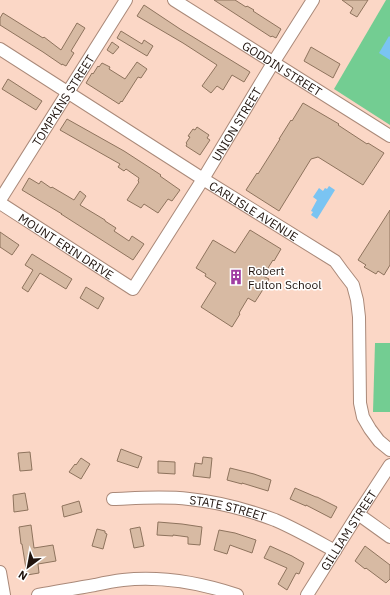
<svg xmlns="http://www.w3.org/2000/svg" width="390" height="595" font-family="'IBM Plex Sans',sans-serif">
<style>
.green{fill:#73cd92}
.water{fill:#7ac4f2}
.building{fill:#d7baa3;stroke:#8e735d}
.lines{fill:none;stroke-linecap:round;stroke-linejoin:round}
.minor-casing{stroke:#aa8979;stroke-width:14}
.minor{stroke:#fff;stroke-width:12}
.labels{text-anchor:middle;dominant-baseline:central;stroke-width:3;stroke-linejoin:round;paint-order:stroke}
.street-label{font-size:12px;fill:#20140e;stroke:#fff}
.poi-label{font-size:12px;fill:#20140e;stroke:#fff;text-anchor:start}
</style>
<rect width="100%" height="100%" fill="#fbd7c6"/>
<g class="green">
<polygon points="386,0 390,0 390,125 334,89"/>
<polygon points="375,343 390,343 390,412 373,412"/>
</g>
<g class="water">
<polygon points="389,36 390,37 390,60 379,53"/>
<polygon points="329,186 335,190 317,219 311,215 313,212 311,211 317,200 313,197 319,188 323,191 325,188 327,189"/>
</g>
<g class="building">
<polygon points="214,0 235,0 246,7 247,6 254,10 253,11 281,29 276,38 272,36 271,37"/>
<polygon points="342,0 368,0 357,17 350,13 353,8"/>
<polygon points="144,5 180,29 247,70 250,72 244,82 232,75 223,90 217,86 211,93 202,86 217,65 183,43 137,16"/>
<polygon points="3,13 43,38 44,37 61,50 77,23 85,28 71,51 74,53 66,66 62,64 62,65 43,52 0,25 0,18"/>
<polygon points="121,31 142,44 144,40 153,46 147,56 117,38"/>
<polygon points="112,42 119,47 113,54 107,50"/>
<polygon points="311,47 340,64 333,78 304,61"/>
<polygon points="137,62 147,69 141,78 138,77 122,102 121,101 119,104 86,83 92,73 93,74 98,66 99,67 102,63 110,67 109,69 125,79"/>
<polygon points="8,79 42,101 36,110 2,89"/>
<polygon points="303,103 339,124 338,125 367,144 368,143 384,153 363,185 318,157 311,159 279,211 246,190 257,173 258,174 280,139 279,139 291,120 292,121"/>
<polygon points="67,119 124,151 161,175 160,176 180,190 172,201 168,199 158,213 144,204 141,208 127,200 139,182 138,181 139,178 126,169 124,171 118,167 120,164 60,130"/>
<polygon points="197,127 209,135 207,138 210,140 200,155 186,146 187,144 186,143 190,137 188,136 193,129 195,130"/>
<polygon points="29,178 39,184 41,181 51,188 52,187 74,200 80,191 86,196 80,205 105,220 105,221 116,228 114,231 129,241 132,236 144,244 133,260 61,214 62,214 22,190"/>
<polygon points="390,210 390,265 384,275 378,271 376,274 364,267 366,265 358,260"/>
<polygon points="250,230 281,249 274,261 273,260 263,276 269,279 262,291 255,302 248,298 239,313 240,314 232,327 201,307 216,283 205,276 206,274 196,268 213,240 235,253"/>
<polygon points="0,232 19,245 12,255 0,247"/>
<polygon points="32,254 72,279 66,289 40,273 28,292 22,288 33,270 25,265"/>
<polygon points="86,287 104,298 98,309 80,298"/>
<polygon points="121,449 142,457 138,468 117,461"/>
<polygon points="30,452 32,470 20,471 18,453"/>
<polygon points="203,457 212,458 210,478 193,476 195,463 202,464"/>
<polygon points="81,458 90,464 81,479 69,472 75,464 76,465"/>
<polygon points="158,461 175,462 175,474 158,473"/>
<polygon points="230,468 254,474 271,480 268,491 242,483 242,484 227,480"/>
<polygon points="295,488 316,497 317,497 337,507 331,518 306,505 306,506 290,499"/>
<polygon points="25,493 28,510 14,512 13,495"/>
<polygon points="79,501 82,512 64,517 62,506"/>
<polygon points="158,522 182,524 202,527 200,545 188,544 188,537 173,535 173,536 157,535"/>
<polygon points="31,525 34,548 53,545 56,561 38,564 39,573 27,575 22,544 21,544 19,527"/>
<polygon points="140,527 144,546 134,548 130,529"/>
<polygon points="97,529 105,531 105,533 107,534 103,549 92,546"/>
<polygon points="219,530 235,533 256,540 252,553 230,545 227,554 214,550"/>
<polygon points="270,546 292,556 304,563 299,574 296,573 287,590 278,584 287,568 264,558"/>
<polygon points="365,546 390,565 390,579 386,583 366,568 365,569 355,561"/>
</g>
<g class="lines">
<g class="minor-casing">
<g id="minor">
<path id="s1" d="M174,0L390,136"/>
<path id="s2" d="M0,49L203,179L335,261L343,272L353,285L357,300L359,317L360,403L363,417L370,429L379,441L390,450"/>
<path id="s3" d="M0,200L126,0"/>
<path id="s4" d="M0,203L133,289L203,179L273,63L313,0"/>
<path id="s5" d="M113,499C139,498 164,496 189,499C219,502 248,510 275,520C296,529 315,540 335,551"/>
<polyline points="358,514 390,537"/>
<polyline points="0,572 4,595"/>
<path d="M38,595C57,592 76,588 95,585C104,583 114,581 123,580C161,576 201,583 237,595"/>
<path id="s6" d="M307,595L358,514L390,465"/>
</g>
</g>
<use href="#minor" class="minor"/>
</g>
<defs>
<g id="building-bare" transform="scale(1.2)"><path d="M-4-6H4V6H1V3H-1V6H-4ZM-2.5-4.3h1.7v1.8h-1.7ZM.8-4.3h1.7v1.8H.8ZM-2.5-1h1.7V.8h-1.7ZM.8-1h1.7V.8H.8Z" fill="#a03da2" stroke="#fff" stroke-width="2.5" paint-order="stroke"/></g>
</defs>
<g fill-rule="evenodd">
<use href="#building-bare" x="236" y="277"/>
</g>
<g class="labels">
<g class="street-label">
<text stroke="none"><textPath href="#s1" startOffset="128">GODDIN STREET</textPath></text>
<text stroke="none"><textPath href="#s3" startOffset="118">TOMPKINS STREET</textPath></text>
<text stroke="none"><textPath href="#s4" startOffset="353">UNION STREET</textPath></text>
<text stroke="none"><textPath href="#s2" startOffset="301">CARLISLE AVENUE</textPath></text>
<text stroke="none"><textPath href="#s4" startOffset="79">MOUNT ERIN DRIVE</textPath></text>
<text stroke="none"><textPath href="#s5" startOffset="116">STATE STREET</textPath></text>
<text stroke="none"><textPath href="#s6" startOffset="77">GILLIAM STREET</textPath></text>
</g>
<g class="poi-label">
<text x="248" y="270">Robert<tspan x="248" dy="14">Fulton School</tspan></text>
</g>
</g>
<g transform="translate(28 567) rotate(212)" stroke="#ffffff" stroke-width="3" paint-order="stroke">
<path d="M0-3L7 15L0 10L-7 15Z" fill="#20140e"/>
<text y="-6" font-size="11" font-weight="bold" text-anchor="middle" fill="#20140e">N</text>
</g>
</svg>
